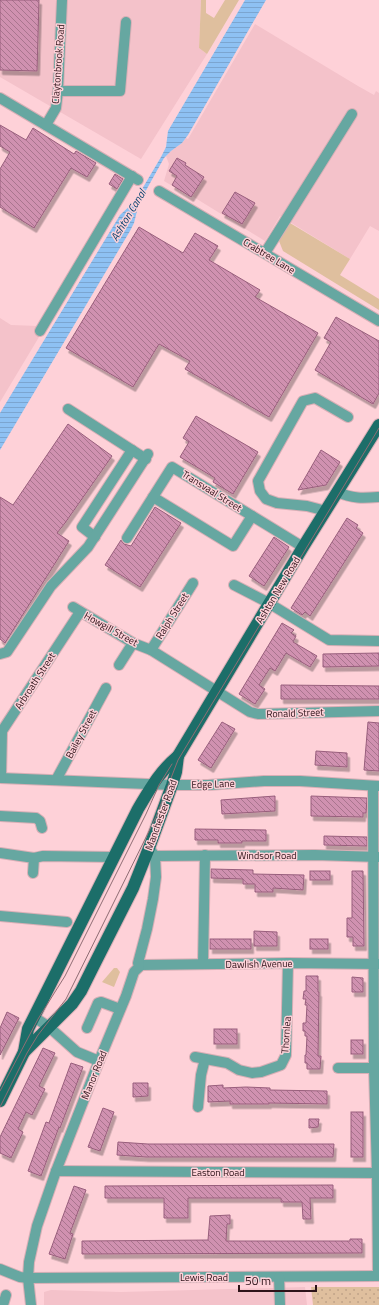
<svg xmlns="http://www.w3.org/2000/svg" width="379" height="1305" font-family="'Titillium Web',sans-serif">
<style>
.built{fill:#f4c2ca}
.grass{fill:#dfbf9e}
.park{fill:url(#park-dots)}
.water{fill:url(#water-rules)}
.building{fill:url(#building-back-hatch);stroke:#985e7c;filter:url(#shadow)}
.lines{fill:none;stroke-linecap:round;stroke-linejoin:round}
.minor-casing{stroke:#d8afb6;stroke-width:12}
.major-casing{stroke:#d8afb6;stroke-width:14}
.minor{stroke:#66a7a1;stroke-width:10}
.major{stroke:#1c6e69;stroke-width:12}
.tram{stroke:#906d74;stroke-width:1}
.labels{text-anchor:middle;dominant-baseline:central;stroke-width:3;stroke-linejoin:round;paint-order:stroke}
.street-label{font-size:10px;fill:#2d1319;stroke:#fed1d8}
.water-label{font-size:11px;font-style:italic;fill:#07426f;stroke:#fed1d8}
</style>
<defs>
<pattern id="park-dots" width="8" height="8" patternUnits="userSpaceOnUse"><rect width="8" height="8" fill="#dfbf9e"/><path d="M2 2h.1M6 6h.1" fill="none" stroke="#c0a388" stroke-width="1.8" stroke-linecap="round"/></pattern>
<pattern id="water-rules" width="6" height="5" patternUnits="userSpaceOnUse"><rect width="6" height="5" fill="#8ec1f3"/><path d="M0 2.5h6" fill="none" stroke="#7ba5d0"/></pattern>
<pattern id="building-back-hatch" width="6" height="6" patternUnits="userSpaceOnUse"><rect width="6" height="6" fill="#d091b0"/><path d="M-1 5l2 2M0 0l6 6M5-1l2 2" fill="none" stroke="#a9758e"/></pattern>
<filter id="shadow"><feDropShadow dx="2.5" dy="4.5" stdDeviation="0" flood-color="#0004"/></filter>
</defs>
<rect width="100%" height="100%" fill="#fed1d8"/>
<g class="built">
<polygon points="0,0 201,0 199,48 207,54 141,159 0,77"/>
<polygon points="255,24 358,86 374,95 376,91 379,93 379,231 370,226 350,259 280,216 265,241 192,196 191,197 164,181 169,164 166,156 171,151 182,143 186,138 188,139"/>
<polygon points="0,318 11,325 38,326 39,337 0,402"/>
<polygon points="305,1287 307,1305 44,1305 44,1292 51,1290 121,1292"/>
</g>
<g class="grass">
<polygon points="201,0 206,0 206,13 214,18 225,0 239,0 207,54 199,48"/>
<polygon points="290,223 350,259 340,275 379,299 379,310 283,251 279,241"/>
<polygon points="114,968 117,968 120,972 114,987 102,982"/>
</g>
<polygon class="park" points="311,1287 379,1287 379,1305 313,1305"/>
<polygon class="water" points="245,0 266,0 188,135 182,143 171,151 164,158 139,203 134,223 130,231 0,450 0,413 120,215 135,201 161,157 166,147 168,131"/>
<g class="building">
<polygon points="0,0 39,0 37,71 0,70"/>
<polygon points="0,125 26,140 33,128 74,154 76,151 96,163 87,177 71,168 34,228 0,207 0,169 10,152 0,146"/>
<polygon points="177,158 186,163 185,165 204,177 191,197 172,185 177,176 169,171"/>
<polygon points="115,174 123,179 117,189 109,184"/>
<polygon points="235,192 255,203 242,224 222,213"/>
<polygon points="139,227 183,253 195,233 218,246 209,260 260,290 255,297 318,333 269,417 185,369 190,361 159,344 133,387 66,348"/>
<polygon points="336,317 379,341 379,393 373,404 315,370 331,342 324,338"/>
<polygon points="196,416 258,452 233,494 213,482 215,478 180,457 189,442 183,438"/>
<polygon points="68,424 112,456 65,523 57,533 69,541 5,643 0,639 0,497 13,505"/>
<polygon points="321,450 340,462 326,485 298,490"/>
<polygon points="155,507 181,523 140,587 105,565 121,540 124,544 131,546"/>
<polygon points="347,518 358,525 356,528 363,533 310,616 305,612 302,615 291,608"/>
<polygon points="274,537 289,547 264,586 249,576"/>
<polygon points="282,623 294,630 291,633 296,636 293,642 317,656 310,667 286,653 275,671 270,668 259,685 265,689 255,704 239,694"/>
<polygon points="379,653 379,666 323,667 323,654"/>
<polygon points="281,685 379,686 379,699 281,699"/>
<polygon points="222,722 235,729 211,768 198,760"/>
<polygon points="368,722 379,723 379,771 364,770"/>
<polygon points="316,751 347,753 347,767 315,765"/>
<polygon points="275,796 275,811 222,814 221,800"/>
<polygon points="311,796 367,798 366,813 363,813 363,817 311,816"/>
<polygon points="195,829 266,830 266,841 242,841 242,843 218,843 218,840 195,840"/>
<polygon points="324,836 367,837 367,846 324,845"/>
<polygon points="211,869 253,870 253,874 304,875 303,890 273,888 273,892 255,892 255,884 243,884 243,879 211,878"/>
<rect x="310" y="871" width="20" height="9"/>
<polygon points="352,871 363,871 364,946 353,946 353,937 347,937 347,918 352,918"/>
<polygon points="254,931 277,932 277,946 254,946"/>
<rect x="210" y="939" width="41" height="10"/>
<rect x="310" y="939" width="18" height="10"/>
<polygon points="306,976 318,976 318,992 319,992 318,1056 321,1056 320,1069 307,1069 307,1063 305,1063 305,1055 306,1055 307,1036 305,1036 305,1031 303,1031 303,1023 306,1023 307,1005 305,1005 306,999 303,999 304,991 306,991"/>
<polygon points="352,977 363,978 363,992 352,992"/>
<polygon points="7,1012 19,1018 0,1055 0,1028"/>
<rect x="214" y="1029" width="23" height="15"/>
<rect x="351" y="1040" width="12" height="14"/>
<polygon points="43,1048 55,1053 39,1086 45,1089 32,1115 26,1112 18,1129 23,1132 11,1158 0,1153 0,1137"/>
<polygon points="71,1063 83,1067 60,1128 59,1127 41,1176 28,1171 46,1122 49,1123"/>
<polygon points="133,1083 148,1083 148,1096 133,1097"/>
<polygon points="223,1085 223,1088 246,1087 270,1088 270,1090 327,1091 327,1104 269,1103 269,1104 230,1104 230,1101 208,1102 208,1086"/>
<polygon points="103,1108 114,1112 100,1151 88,1147"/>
<rect x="351" y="1112" width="12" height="45"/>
<polygon points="309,1119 319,1119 318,1127 309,1128"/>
<polygon points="118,1142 148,1144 334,1144 333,1157 146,1157 117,1155"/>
<polygon points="333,1185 333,1198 310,1198 311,1219 303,1219 302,1202 281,1202 281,1198 188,1198 188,1218 164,1218 164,1198 105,1198 105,1186"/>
<polygon points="74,1186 86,1190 70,1233 73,1234 65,1259 49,1254"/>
<polygon points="230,1215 230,1224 227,1224 226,1241 350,1241 350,1239 362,1239 362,1253 82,1254 82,1241 208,1240 210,1216"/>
</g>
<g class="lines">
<g class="minor-casing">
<g id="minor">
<polyline points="58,91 120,91 126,22"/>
<polyline points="0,98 138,180"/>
<polyline points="46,125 56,108 58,91 62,0"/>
<polyline points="159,191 379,321"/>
<polyline points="265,253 352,114"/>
<polyline points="40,331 132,176"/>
<polyline points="68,409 146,459"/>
<path d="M338,492C352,499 364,498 379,497"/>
<polyline points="153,497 233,546 252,516"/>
<polyline points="326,511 307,506 277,503 266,499 260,491 258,481 303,401 315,398 348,417"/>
<polyline points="95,537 82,527 132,450"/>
<polyline points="127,538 172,467 303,547"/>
<polyline points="234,585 267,602 329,640 379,641"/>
<polyline points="73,607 133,643 151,650 250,712 258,714 379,711"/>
<polyline points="151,650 193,583"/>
<polyline points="0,654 7,652 51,586 88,547 148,454"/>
<polyline points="119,665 133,643"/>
<polyline points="0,778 172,785 208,785 264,781 300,781 379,786"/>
<polyline points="1,778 2,731 80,612"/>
<polyline points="56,780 106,688"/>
<polyline points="373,786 374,1068 377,1173 378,1276"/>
<polyline points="0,816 36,818 40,821 42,828"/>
<polyline points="0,853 34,858 33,873"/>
<polyline points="155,856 315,855 379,857"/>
<polyline points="34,858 43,856 114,857"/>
<polyline points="0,916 67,922"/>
<polyline points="203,964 205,855"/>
<polyline points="139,967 141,965 288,963 379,964"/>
<polyline points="34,1017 49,1027 77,1052 99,1061"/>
<polyline points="87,1028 98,1003 101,1002 120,1009"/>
<polyline points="195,1057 227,1063 239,1070 252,1073 261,1072 281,1065 286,1055 288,963"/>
<polyline points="338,1068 379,1068"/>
<polyline points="198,1107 201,1075 205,1059"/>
<polyline points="56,1171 379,1173"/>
<polyline points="0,1269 20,1277 28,1278 379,1276"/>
<polyline points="279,1277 280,1305"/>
<polyline points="3,1305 6,1295"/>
<polyline points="31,1305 28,1278 29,1262 37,1226 56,1171 99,1061 126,996 134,972 139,967 138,963 147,929 153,899 156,877 155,856 149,848"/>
</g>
</g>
<g class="major-casing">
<g id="major">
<polyline points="24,1052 72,1004 81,991 92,969 133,888 149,848 172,785 176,772 178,756"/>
<path d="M0,1101L24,1052L28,1029L138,809C150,789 159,772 178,756L303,547L379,425"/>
</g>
</g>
<use href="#minor" class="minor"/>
<use href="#major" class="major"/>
<g class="tram">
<polyline points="0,1091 38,1019 65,976 146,814 159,785 172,764"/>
<polyline points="0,1107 27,1053 38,1035 66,999 156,817 178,760 379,428"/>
</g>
</g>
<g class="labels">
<g class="street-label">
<text transform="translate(58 64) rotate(-86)">Claytonbrook Road</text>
<text transform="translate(269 256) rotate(31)">Crabtree Lane</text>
<text transform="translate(212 491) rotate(32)">Transvaal Street</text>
<text transform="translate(278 590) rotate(-59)">Ashton New Road</text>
<text transform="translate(172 616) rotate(-58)">Ralph Street</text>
<text transform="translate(111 629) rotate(29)">Howgill Street</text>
<text transform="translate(35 681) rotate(-57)">Arbroath Street</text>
<text transform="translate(295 713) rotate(-2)">Ronald Street</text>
<text transform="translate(81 734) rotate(-62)">Bailey Street</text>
<text transform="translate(213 784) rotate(-2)">Edge Lane</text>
<text transform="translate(161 815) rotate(-70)">Manchester Road</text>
<text x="267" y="855">Windsor Road</text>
<text transform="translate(259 964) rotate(-1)">Dawlish Avenue</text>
<text transform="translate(286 1035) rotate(-86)">Thornlea</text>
<text transform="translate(94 1075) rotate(-68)">Manor Road</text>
<text x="218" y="1172">Easton Road</text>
<text x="204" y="1277">Lewis Road</text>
</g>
<g class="water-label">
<text transform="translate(128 215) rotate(-59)">Ashton Canal</text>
</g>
</g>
<path d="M239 1285v6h77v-6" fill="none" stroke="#2d1319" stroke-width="2"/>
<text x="245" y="1285" font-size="12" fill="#2d1319" stroke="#fed1d8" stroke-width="3" paint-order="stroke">50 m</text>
</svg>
